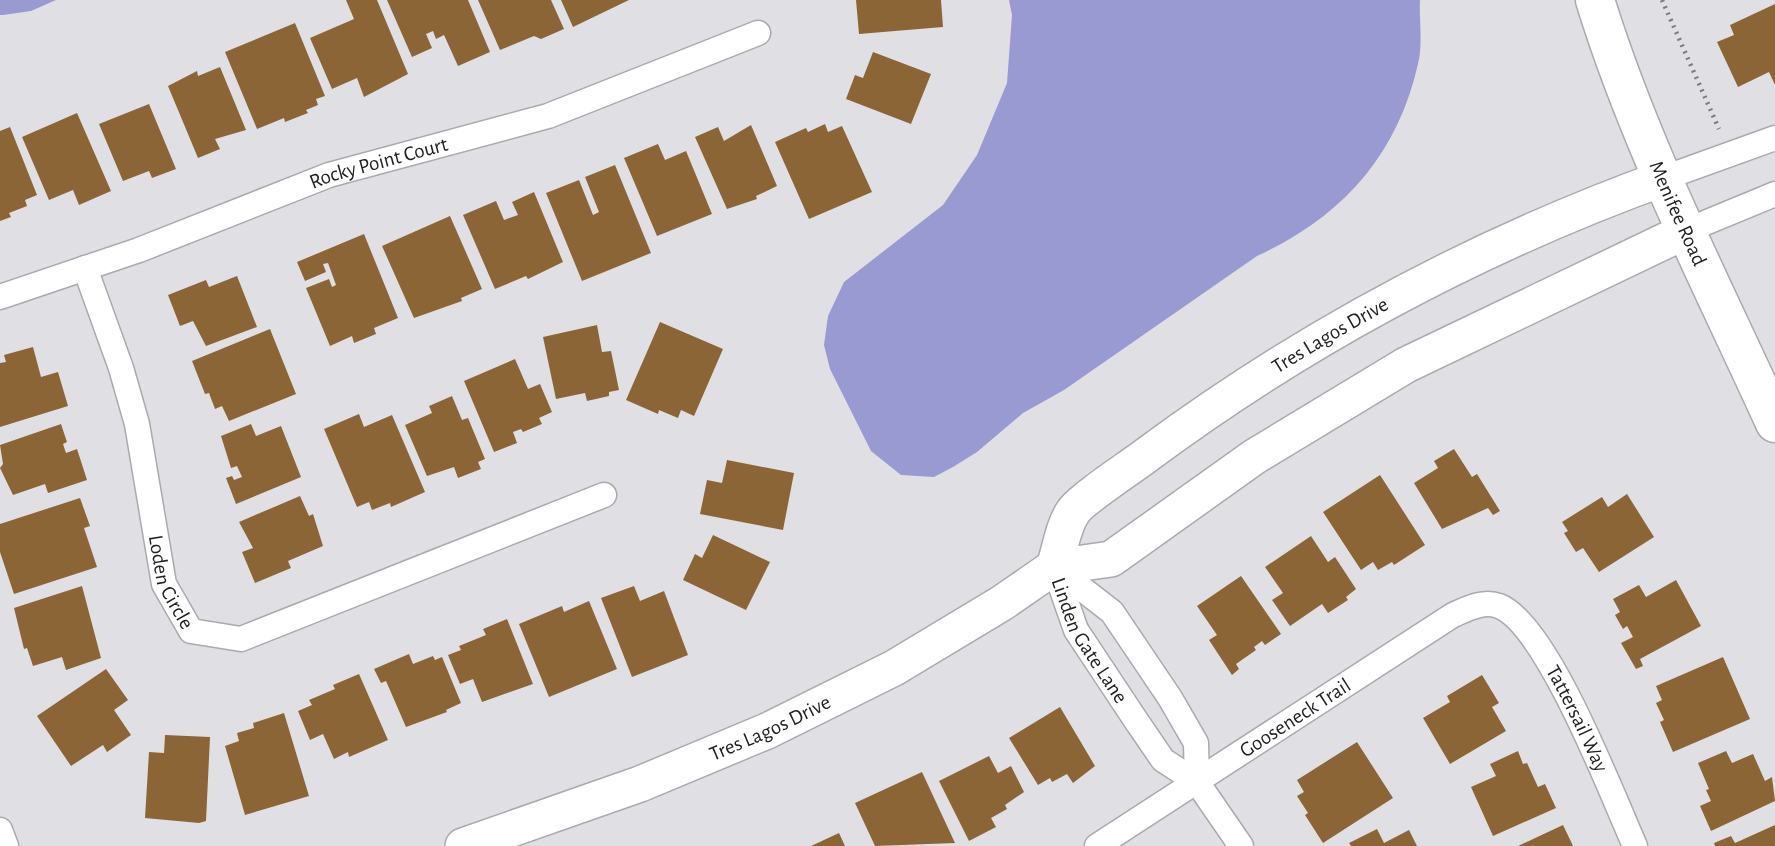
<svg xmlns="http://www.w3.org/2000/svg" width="1775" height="846" font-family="'Alegreya Sans',sans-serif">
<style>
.water{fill:#999ad1}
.building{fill:#8b6535}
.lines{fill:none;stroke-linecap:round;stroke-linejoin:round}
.street-casing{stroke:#aaaaae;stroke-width:27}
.secondary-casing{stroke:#aaaaae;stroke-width:38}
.primary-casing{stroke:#aaaaae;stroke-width:41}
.path{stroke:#7b7b7e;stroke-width:4.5;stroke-dasharray:2 5;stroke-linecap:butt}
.street{stroke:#fff;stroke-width:24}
.secondary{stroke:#fff;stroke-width:35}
.primary{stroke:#fff;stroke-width:38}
.labels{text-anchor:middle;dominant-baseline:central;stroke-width:5;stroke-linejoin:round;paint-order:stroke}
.street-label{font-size:21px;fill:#212122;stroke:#fff}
</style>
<rect width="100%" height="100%" fill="#e0e0e4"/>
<g class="water">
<polygon points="0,0 56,0 31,11 3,15 0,15"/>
<path d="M1009,0H1420C1419,20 1423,44 1418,64C1397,156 1342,217 1257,256L1064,390L1023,413L977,452L953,467L934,477L901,475L871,451L830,369L824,345L828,316L844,282L943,205L977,155L1007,83L1012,15Z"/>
</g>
<g class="building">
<polygon points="346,0 377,0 408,74 364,97 357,78 332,89 310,38 354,19"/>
<polygon points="387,0 468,0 490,52 458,66 444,35 436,39 433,31 426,34 432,48 412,57"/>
<polygon points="478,0 551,0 564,29 541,39 534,36 500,50"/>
<polygon points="561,0 629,0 573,27"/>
<polygon points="856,0 941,0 943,27 859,34"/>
<polygon points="1775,4 1775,85 1769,72 1738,87 1717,42 1734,35 1730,25"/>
<polygon points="295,23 325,96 316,99 318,105 306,110 308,113 285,122 284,118 257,129 225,52"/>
<polygon points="873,52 931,74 911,124 846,99 855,75 863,78"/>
<polygon points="220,67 246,130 215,139 220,149 198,158 168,86 197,71 198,76"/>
<polygon points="149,104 176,169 152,178 149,171 123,181 99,124"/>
<polygon points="77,113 111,191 79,205 73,190 49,200 22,137"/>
<polygon points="825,124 828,132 842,126 872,192 809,219 775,142 806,128 808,132"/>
<polygon points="751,125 777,186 756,196 757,199 727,209 695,137 718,127 724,141"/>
<polygon points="10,127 37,195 25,200 27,206 9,213 11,217 0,221 0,131"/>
<polygon points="658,144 665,160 686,151 712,214 657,236 624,158"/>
<polygon points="615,165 651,253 582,281 546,193 579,180 593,215 599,212 585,177"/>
<polygon points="534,192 563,262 528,279 526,276 495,289 463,215 496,201 504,220 518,215 512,202"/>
<polygon points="450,216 482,289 461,298 462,301 414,318 382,246"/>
<polygon points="364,234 398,318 374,328 376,334 354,343 352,336 330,346 306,288 329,279 332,287 336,285 328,263 323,264 326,272 305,281 297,262"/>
<polygon points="237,276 257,327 206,346 193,321 180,326 168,295 206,280 209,287"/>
<polygon points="660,322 723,349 694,416 681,410 678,418 659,410 658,414 626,400"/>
<polygon points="597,325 602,352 611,351 619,390 609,392 609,396 587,401 585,393 556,399 543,337"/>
<polygon points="270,329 296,394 229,421 222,406 215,409 209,393 205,394 192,361"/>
<polygon points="33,347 41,377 58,372 68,406 0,427 0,363 6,362 4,355"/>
<polygon points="515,359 528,389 540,384 552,412 539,418 542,424 523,432 521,429 513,432 517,443 494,452 464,381"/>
<polygon points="452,396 462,420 468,418 485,459 478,462 481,469 458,478 454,467 427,476 405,425 432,413 429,406"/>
<polygon points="359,414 364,427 392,415 425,492 391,507 390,503 372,510 369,502 357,507 324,429"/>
<polygon points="61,424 67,442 63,444 66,453 77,449 87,480 48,493 45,484 13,495 0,468 3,464 0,445"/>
<polygon points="251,424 256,436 281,426 301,477 236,504 226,478 232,476 234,480 242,477 237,466 231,468 221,436"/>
<polygon points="1454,449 1472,477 1477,474 1500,511 1493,515 1488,508 1442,529 1414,483 1438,468 1434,461"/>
<polygon points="727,460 794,473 783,530 700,514 707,480 722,483"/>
<polygon points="1380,475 1425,545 1394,565 1392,562 1378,570 1373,562 1361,570 1323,512"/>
<polygon points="1627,494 1654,537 1599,572 1583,548 1576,552 1564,533 1568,531 1562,522 1602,497 1608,507"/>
<polygon points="300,496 309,516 313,514 323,546 288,561 291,568 255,583 242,552 253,548 239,522"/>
<polygon points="80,498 90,526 84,528 97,567 14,594 0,552 0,524"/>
<polygon points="713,535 770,562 746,610 683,580 695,554 702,558"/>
<polygon points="1311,536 1328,562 1335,557 1356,589 1346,597 1348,600 1328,613 1322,604 1290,626 1272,600 1283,593 1265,567"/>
<polygon points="1241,576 1281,634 1265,645 1262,641 1254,647 1256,650 1236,664 1239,669 1232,675 1209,640 1217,635 1197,606"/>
<polygon points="1676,580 1701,626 1640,659 1643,666 1636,669 1621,643 1633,637 1627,626 1623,629 1615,615 1620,612 1613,599 1639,585 1646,597"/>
<polygon points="82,586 101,658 66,670 62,657 33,666 27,648 24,649 14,608"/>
<polygon points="634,586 640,601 664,591 688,655 632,677 601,598"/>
<polygon points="589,601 617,669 549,697 519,624 562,606 564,612"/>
<polygon points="507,619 533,684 482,702 473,679 460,684 448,655 461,650 459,646 486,635 483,629"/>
<polygon points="409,654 413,664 433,656 435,660 442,657 461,703 446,710 447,712 406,727 386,681 381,683 374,669"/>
<polygon points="1723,657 1750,719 1673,752 1660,722 1664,720 1656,703 1662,700 1656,686"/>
<polygon points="106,669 128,700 114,710 131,735 107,752 103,745 71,766 37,716"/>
<polygon points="359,674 388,740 349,757 348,752 334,759 323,734 310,740 298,711 312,705 309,700 335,689 333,685"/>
<polygon points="1482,675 1499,703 1492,707 1506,731 1450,764 1423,718 1450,702 1447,696"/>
<polygon points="1060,707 1095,766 1073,783 1067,774 1052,782 1050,778 1038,785 1009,738"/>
<polygon points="284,713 309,796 245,815 225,746 239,741 237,733 254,728 253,723"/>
<polygon points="165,735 210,737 206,821 199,823 145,818 149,752 164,753"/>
<polygon points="1357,742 1393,798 1323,843 1305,815 1308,813 1297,796 1304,792 1297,780"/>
<polygon points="1518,751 1523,764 1527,763 1538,787 1545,784 1556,808 1493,836 1471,787 1496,776 1490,764"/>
<polygon points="1726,751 1732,763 1753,754 1765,781 1772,777 1775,801 1711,831 1700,806 1711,801 1706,790 1709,789 1698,763"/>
<polygon points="989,756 998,773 1011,766 1024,792 1005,805 1007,809 991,818 996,827 969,841 939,781"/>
<polygon points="922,772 955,843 875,846 855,803"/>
<polygon points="1563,825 1573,846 1518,846"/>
<polygon points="1775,825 1775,846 1715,846 1714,843 1731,836 1735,843"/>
<polygon points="1377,829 1384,843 1409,830 1417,846 1351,846 1349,843"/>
<polygon points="839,833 845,846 811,846"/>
</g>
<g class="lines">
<g class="street-casing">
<g id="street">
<polyline points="1664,178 1775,138"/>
<polyline points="1688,230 1775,194"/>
<path id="s1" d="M85,268L121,368L137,424L164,584L191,631L241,639L604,495"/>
<path id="s2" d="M0,297L139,250L329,175L548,116L758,33"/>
<path id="s3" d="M1054,567L1076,630L1135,719L1163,760L1197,782L1241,846"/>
<polyline points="1054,567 1112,612 1170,698 1196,743 1197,782"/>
<polyline points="0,830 6,846"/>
<path id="s4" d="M1097,846L1453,615C1467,609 1483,600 1499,606C1547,624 1613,797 1635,846"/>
</g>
</g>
<g class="secondary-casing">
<g id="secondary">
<path id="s5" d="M1054,567C1060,550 1063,526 1073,512C1080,500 1134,465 1148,454C1306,337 1479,245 1664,178"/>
<path id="s6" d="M463,846L640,784L767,731L894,668L1002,603L1054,567L1111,559L1254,457L1406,365L1688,230"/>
</g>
</g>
<g class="primary-casing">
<g id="primary">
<path id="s7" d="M1595,0C1640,146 1712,284 1775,423"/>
</g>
</g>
<polyline class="path" points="1662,0 1719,129"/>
<use href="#street" class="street"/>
<use href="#secondary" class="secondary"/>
<use href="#primary" class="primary"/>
</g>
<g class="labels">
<g class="street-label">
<text stroke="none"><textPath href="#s2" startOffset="402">Rocky Point Court</textPath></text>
<text stroke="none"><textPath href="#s7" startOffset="229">Menifee Road</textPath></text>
<text stroke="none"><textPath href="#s5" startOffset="371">Tres Lagos Drive</textPath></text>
<text stroke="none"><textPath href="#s1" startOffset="327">Loden Circle</textPath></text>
<text stroke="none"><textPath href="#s3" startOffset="82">Linden Gate Lane</textPath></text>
<text stroke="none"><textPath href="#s4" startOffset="236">Gooseneck Trail</textPath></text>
<text stroke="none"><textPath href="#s4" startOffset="612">Tattersail Way</textPath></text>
<text stroke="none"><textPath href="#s6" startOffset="329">Tres Lagos Drive</textPath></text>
</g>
</g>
</svg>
